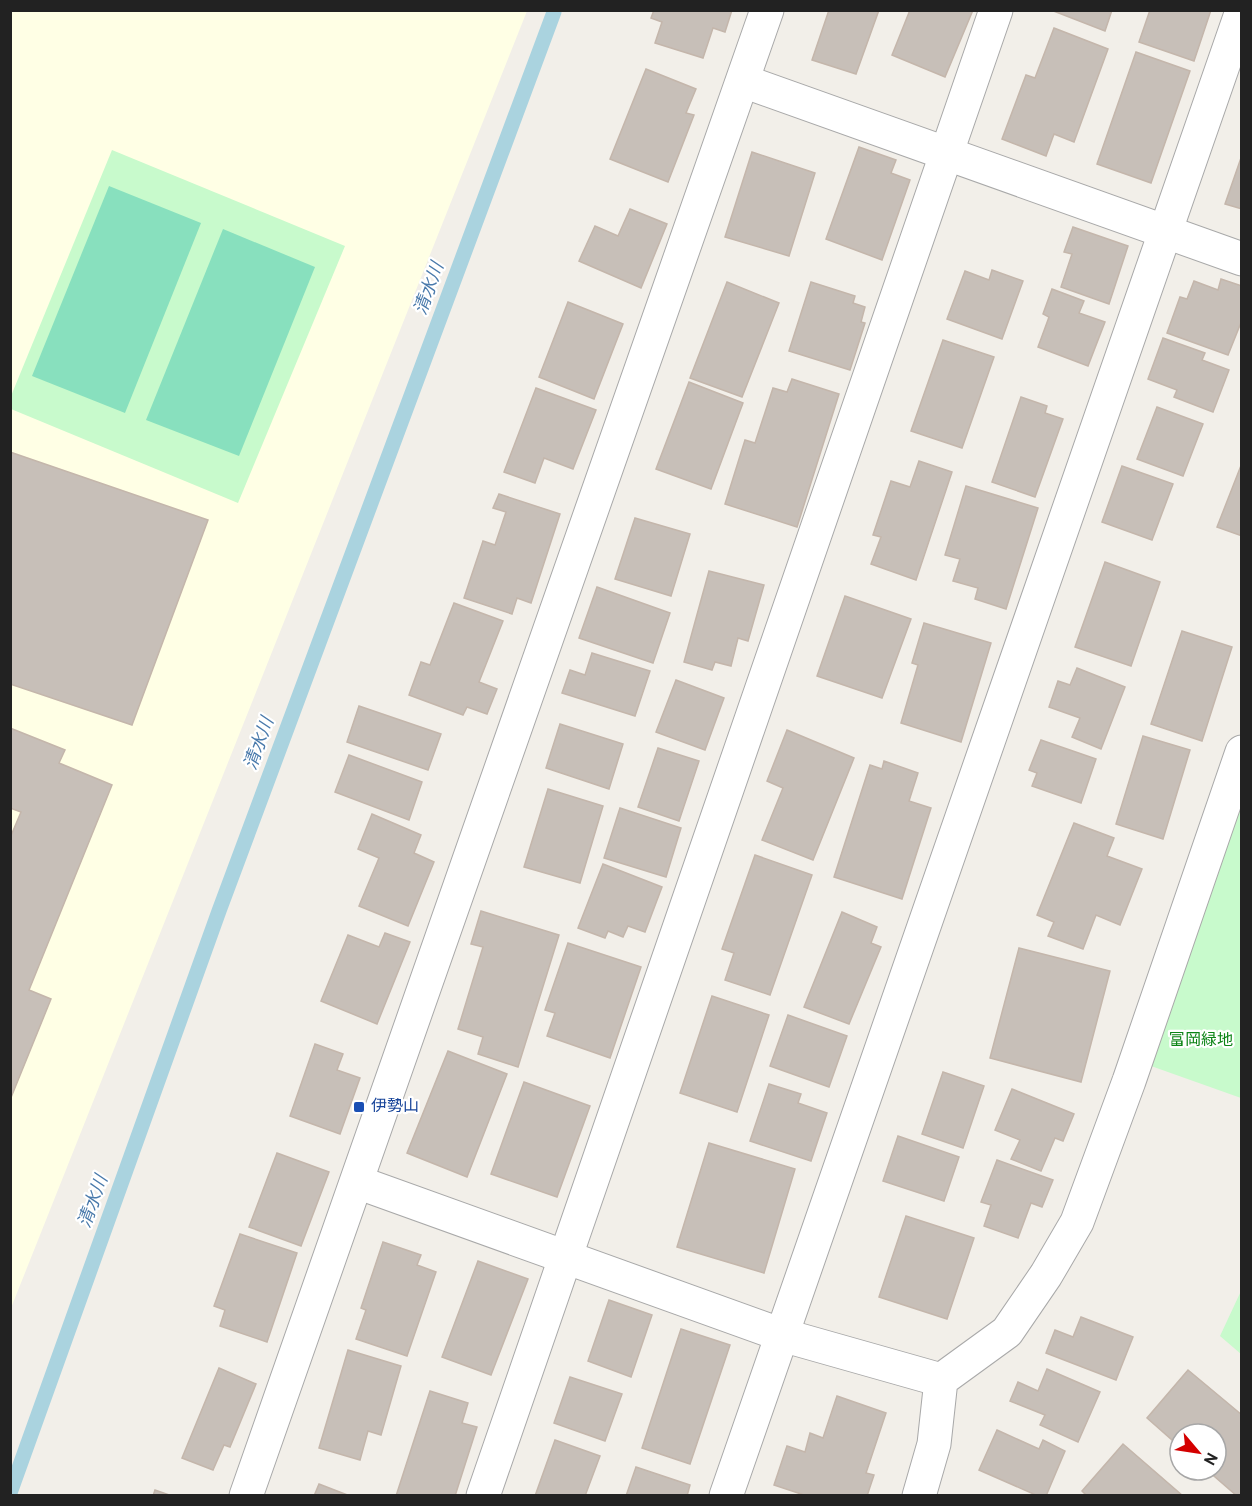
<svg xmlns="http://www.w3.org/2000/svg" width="1252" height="1506" font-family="Overpass,'Noto Sans JP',sans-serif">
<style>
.education{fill:#ffffe5}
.park{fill:#c8facc}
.pitch{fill:#88e0be}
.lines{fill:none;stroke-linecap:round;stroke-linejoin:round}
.stream{stroke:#aad3df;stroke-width:15}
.building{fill:#c7bfb8;stroke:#c4b6ab;stroke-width:1.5}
.minor-casing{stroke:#a9a9a9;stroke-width:35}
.minor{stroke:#fff;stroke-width:33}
.transit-dot{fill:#1a4fb4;stroke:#fff;stroke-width:2}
.labels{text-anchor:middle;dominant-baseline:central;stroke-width:4.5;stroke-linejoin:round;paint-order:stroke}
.park-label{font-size:16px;fill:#0c8416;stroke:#fff}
.transit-label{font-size:16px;fill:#164399;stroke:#fff;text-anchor:start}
.water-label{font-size:18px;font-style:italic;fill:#4a7aab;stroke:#fff}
</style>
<rect width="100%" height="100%" fill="#f2efe9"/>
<polygon class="education" points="11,11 527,11 11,1308"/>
<g class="park">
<polygon points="112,150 345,246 238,503 11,409 11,396"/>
<polygon points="1241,802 1241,1098 1151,1066"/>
<polygon points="1241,1291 1241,1354 1220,1336"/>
</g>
<g class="pitch">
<polygon points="109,186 201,223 125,413 32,376"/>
<polygon points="223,229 315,267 239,456 146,420"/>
</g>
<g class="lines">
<polyline class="stream" points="10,1493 219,911 554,12"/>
</g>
<g class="building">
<polygon points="654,10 732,10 725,32 713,28 703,58 655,43 662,22 651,18"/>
<polygon points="829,10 879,10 856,74 812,60"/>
<polygon points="910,10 973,10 945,77 892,55"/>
<polygon points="1051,10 1112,10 1105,31"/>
<polygon points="1150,10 1211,10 1194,61 1139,42"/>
<polygon points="1054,28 1108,49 1074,142 1054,134 1046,156 1002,139 1026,75 1035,78"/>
<polygon points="1136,52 1190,71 1151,183 1097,164"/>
<polygon points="646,69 696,89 686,113 694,115 668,182 610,159"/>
<polygon points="859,147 896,160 891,173 910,180 882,260 826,239"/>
<polygon points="752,152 815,173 789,256 725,237"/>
<polygon points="1242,155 1242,209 1225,204"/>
<polygon points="630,209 667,224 641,288 579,261 595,226 618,236"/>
<polygon points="1073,227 1128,246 1109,304 1061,287 1072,254 1064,252"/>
<polygon points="992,270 1023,281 1002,339 947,319 965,271 989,280"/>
<polygon points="1221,279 1242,286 1242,320 1228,355 1167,333 1180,297 1187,299 1194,281 1218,290"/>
<polygon points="727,282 779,303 742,397 690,378"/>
<polygon points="811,282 855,296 853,303 865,307 861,322 865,323 850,370 789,351"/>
<polygon points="1052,289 1084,301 1079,313 1105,322 1088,366 1038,347 1049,317 1043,314"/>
<polygon points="568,302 623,324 594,399 539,377"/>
<polygon points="1163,338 1205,353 1202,360 1229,370 1213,412 1174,397 1177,390 1148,379"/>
<polygon points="943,340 994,357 962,448 911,431"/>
<polygon points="792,379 839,394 797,527 725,504 745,440 755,443 773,388 787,392"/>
<polygon points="689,382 743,403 711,489 656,469"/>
<polygon points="536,388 596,410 573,469 544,458 535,483 504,472"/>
<polygon points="1021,397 1047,406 1045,413 1063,419 1035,497 992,482"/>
<polygon points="1157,407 1203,424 1183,476 1137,459"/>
<polygon points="10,452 208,520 132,725 10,684"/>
<polygon points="919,461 952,472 916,580 871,564 881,537 873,535 891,481 910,487"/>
<polygon points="1242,463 1242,536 1217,527"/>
<polygon points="1122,466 1173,484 1152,540 1102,522"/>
<polygon points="966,486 1038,508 1006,609 975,599 978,588 953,581 960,559 945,555"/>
<polygon points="499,494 560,514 531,603 517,598 512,614 464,598 483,541 495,545 506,512 493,508"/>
<polygon points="635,518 690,534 671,596 615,579"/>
<polygon points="1105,562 1160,582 1131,666 1075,647"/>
<polygon points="709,571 764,585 748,641 738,638 731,666 715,662 712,670 684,662"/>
<polygon points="597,587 670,613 653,663 579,638"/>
<polygon points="845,596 911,619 882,698 817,676"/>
<polygon points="454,603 503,621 479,682 497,689 487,714 467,707 463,715 409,695 421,662 430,665"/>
<polygon points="924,623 991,643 961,742 901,723 918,665 912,663"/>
<polygon points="1182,631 1232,647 1202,741 1151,724"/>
<polygon points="592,653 650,671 635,716 562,693 570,670 585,675"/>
<polygon points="1077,668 1125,687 1101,749 1072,737 1080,718 1049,707 1058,681 1070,685"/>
<polygon points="676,680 724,698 705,750 656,732"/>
<polygon points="359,706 441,734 428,770 347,742"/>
<polygon points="560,724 623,744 609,789 546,768"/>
<polygon points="10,728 65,750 59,763 112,785 29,990 51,999 10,1100 10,838 21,812 10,808"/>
<polygon points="787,730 854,758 813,860 762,840 783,788 767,781"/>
<polygon points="1143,736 1190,750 1163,839 1116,824"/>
<polygon points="1041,740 1096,759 1081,803 1032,786 1037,773 1029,770"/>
<polygon points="658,748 699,761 679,821 638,807"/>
<polygon points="349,755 422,782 409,820 335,792"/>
<polygon points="884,761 918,773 909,801 931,808 902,899 834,877 870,765 882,769"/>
<polygon points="548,789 603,806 580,883 524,867"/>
<polygon points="620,808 681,828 666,877 604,858"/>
<polygon points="372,814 421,835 414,853 434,862 408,926 359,906 379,858 358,849"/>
<polygon points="1074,823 1114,838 1107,856 1142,869 1120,925 1096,915 1083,949 1048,936 1054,922 1037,915"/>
<polygon points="755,855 812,875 770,995 725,980 734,953 722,949"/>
<polygon points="603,864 662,887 645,932 628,926 623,937 608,931 605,938 578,928"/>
<polygon points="481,911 559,935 518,1067 478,1054 483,1037 458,1029 483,947 471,944"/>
<polygon points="842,912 877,927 871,943 881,947 849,1024 804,1007"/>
<polygon points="385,933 410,942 377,1024 321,1001 348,935 379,947"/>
<polygon points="568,943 641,967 610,1058 547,1036 555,1013 545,1010"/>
<polygon points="1019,948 1110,971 1081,1082 990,1058"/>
<polygon points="712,996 769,1015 737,1112 680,1093"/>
<polygon points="788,1015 847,1036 829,1087 770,1066"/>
<polygon points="315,1044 343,1054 337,1070 360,1078 340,1134 290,1116"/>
<polygon points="448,1051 507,1074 467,1177 407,1153"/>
<polygon points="943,1072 984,1086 963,1148 922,1134"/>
<polygon points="524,1082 590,1106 557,1197 491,1174"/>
<polygon points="769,1084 801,1094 798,1103 827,1113 811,1161 750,1141"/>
<polygon points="1012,1089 1074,1114 1063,1141 1055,1138 1041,1171 1011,1159 1020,1140 995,1130"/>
<polygon points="898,1136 959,1157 944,1201 883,1181"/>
<polygon points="709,1143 795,1169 764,1273 677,1247"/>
<polygon points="277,1153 329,1172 301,1246 249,1227"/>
<polygon points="997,1160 1053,1180 1042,1207 1031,1203 1018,1238 984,1226 991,1205 981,1202"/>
<polygon points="906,1216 974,1238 947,1319 879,1297"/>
<polygon points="240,1234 297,1253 267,1342 220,1326 225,1310 214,1306"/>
<polygon points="383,1242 421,1255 417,1265 436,1272 407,1356 356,1339 366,1310 361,1308"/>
<polygon points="478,1261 528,1279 491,1375 442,1357"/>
<polygon points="609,1300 652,1315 631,1377 588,1361"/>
<polygon points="1081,1317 1133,1337 1116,1380 1046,1353 1055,1330 1073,1337"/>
<polygon points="681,1329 730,1345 690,1464 642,1448"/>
<polygon points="348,1350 401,1366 381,1435 368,1431 360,1460 319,1448"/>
<polygon points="219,1368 256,1384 230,1447 224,1445 213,1470 182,1458"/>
<polygon points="1047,1369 1100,1392 1078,1442 1040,1425 1045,1415 1010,1401 1018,1382 1038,1391"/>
<polygon points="1188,1370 1242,1415 1242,1496 1237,1496 1207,1470 1216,1470 1216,1434 1180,1434 1180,1447 1147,1418"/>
<polygon points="570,1377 622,1394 605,1441 554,1423"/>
<polygon points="430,1391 468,1403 462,1423 477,1427 455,1496 396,1496"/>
<polygon points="837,1396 886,1413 866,1473 874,1475 867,1496 807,1496 774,1485 787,1446 805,1452 810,1433 823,1438"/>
<polygon points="997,1430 1039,1449 1043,1440 1065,1451 1046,1496 1038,1496 979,1470"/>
<polygon points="555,1440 600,1456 585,1496 535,1496"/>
<polygon points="1123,1444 1183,1496 1087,1496 1082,1491"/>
<polygon points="636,1467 690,1485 687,1496 626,1496"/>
<polygon points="319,1484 350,1496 314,1496"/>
<polygon points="155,1490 172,1496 153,1496"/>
</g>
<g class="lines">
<g class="minor-casing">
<g id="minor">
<polyline points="743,81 1242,259"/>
<polyline points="357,1182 782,1335 941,1380"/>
<polyline points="246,1496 767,10"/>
<polyline points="483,1496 996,10"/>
<polyline points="726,1496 1242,11"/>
<polyline points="919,1496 934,1444 941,1380 1007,1332 1046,1275 1077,1222 1129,1081 1242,752"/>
</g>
</g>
<use href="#minor" class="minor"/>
</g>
<rect class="transit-dot" x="353" y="1101" width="12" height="12" rx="3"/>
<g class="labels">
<g class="park-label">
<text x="1201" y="1041">富岡緑地</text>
</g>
<g class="transit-label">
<text x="371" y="1107">伊勢山</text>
</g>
<g class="water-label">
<text transform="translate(430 289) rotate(-70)">清水川</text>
<text transform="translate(260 744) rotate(-70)">清水川</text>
<text transform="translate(94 1202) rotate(-70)">清水川</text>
</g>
</g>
<rect width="1252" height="1506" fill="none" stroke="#222222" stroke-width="24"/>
<g transform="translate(1198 1452) rotate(119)"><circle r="28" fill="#ffffff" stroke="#a7a7a7" stroke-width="1.5"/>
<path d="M0-4.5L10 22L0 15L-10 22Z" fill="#d40000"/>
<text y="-9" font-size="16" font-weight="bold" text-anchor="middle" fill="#222222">N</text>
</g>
</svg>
